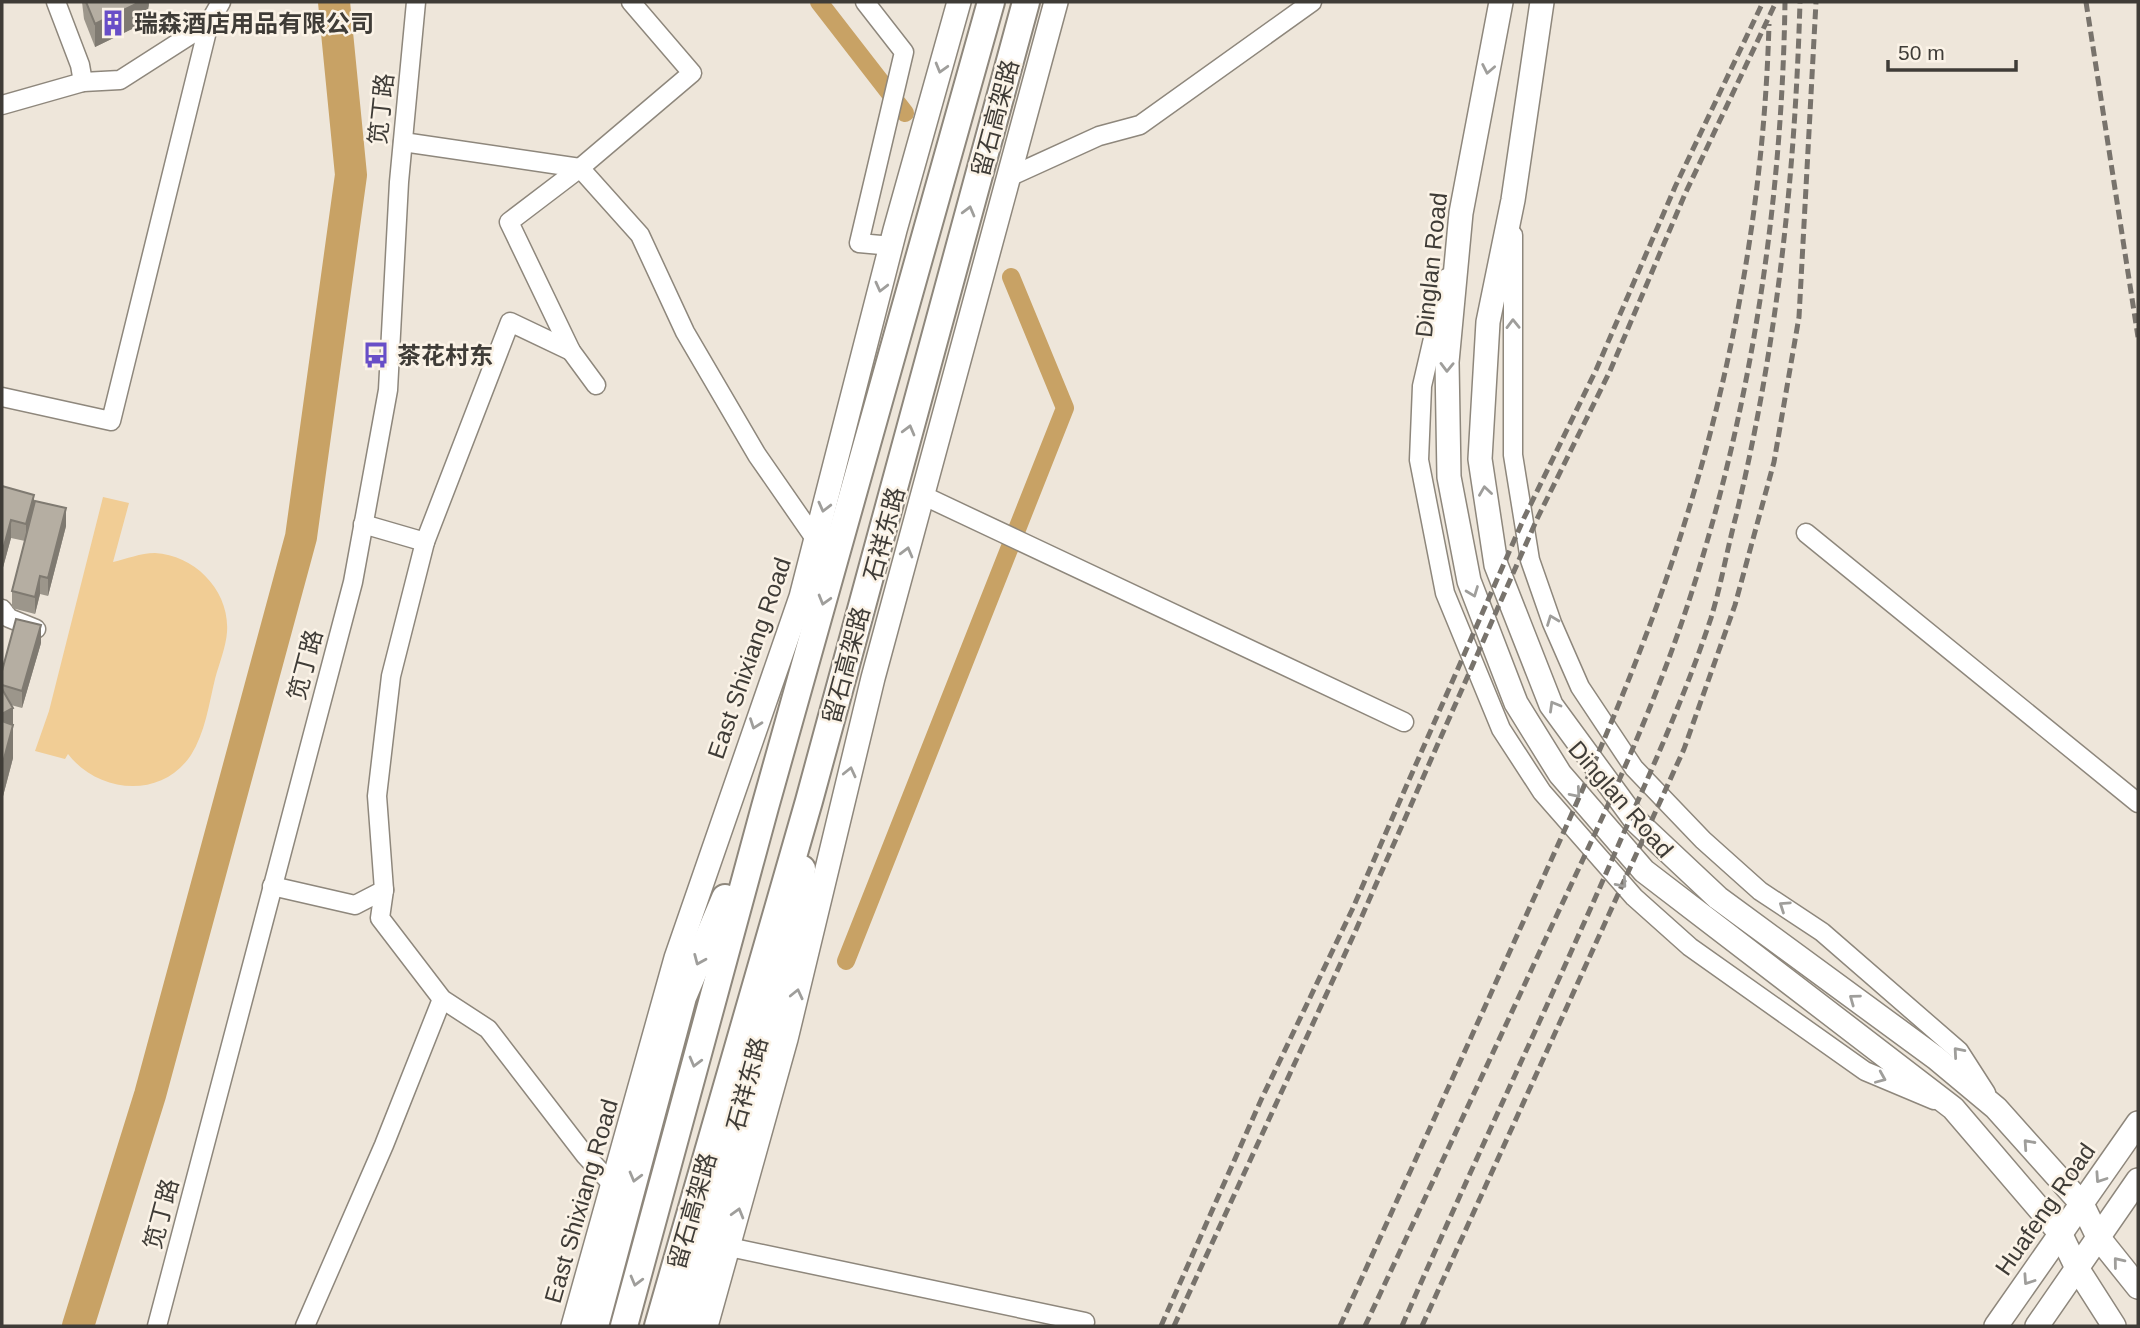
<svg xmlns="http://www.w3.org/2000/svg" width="2140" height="1328" font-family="Arial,'Noto Sans SC',sans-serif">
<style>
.green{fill:#f1cd95}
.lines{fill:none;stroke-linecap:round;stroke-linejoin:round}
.canal{stroke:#c8a265;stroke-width:18}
.river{stroke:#c8a265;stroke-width:32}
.minor-casing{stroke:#8e877c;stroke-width:21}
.major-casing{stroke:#8e877c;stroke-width:26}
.highway-casing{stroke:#8e877c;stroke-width:30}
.minor{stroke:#fff;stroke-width:18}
.major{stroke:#fff;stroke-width:23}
.highway{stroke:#fff;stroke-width:26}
.rail{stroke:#78736c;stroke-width:5;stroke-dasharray:10 5;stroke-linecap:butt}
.wall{fill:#9c968b}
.shaded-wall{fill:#7f7a71}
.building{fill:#b5aea2;stroke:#7f7a71;stroke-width:2}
.oneway{stroke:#9f9e9b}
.labels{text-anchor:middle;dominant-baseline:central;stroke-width:5;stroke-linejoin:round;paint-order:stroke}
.poi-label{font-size:24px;font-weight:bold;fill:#3f3c37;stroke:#fbf3e7;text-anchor:start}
.street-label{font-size:24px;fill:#3f3c37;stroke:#fbf3e7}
</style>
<rect width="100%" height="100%" fill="#eee6da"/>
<path class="green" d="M103,497L129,503L113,562C127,559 140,553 155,553C195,555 230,591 227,632C226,647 219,664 215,679C209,704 205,733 191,755C161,800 98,793 68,754L65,759L35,751L49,711Z"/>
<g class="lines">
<g class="canal">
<polyline points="819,2 905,113"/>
<polyline points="846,961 1065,408 1011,277"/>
</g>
<polyline class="river" points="78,1326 150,1095 301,537 351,175 334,2"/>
<g class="minor-casing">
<g id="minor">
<polyline points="56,2 80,65 83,82"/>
<polyline points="865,2 904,52 859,243 892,246"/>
<polyline points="2,105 83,82 120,80 209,23"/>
<polyline points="403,142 580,168 640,235 685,332 757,455 816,540"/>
<polyline points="1009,177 1099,136 1140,125 1312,2"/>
<polyline points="1513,235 1513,455 1530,560 1552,623 1580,687 1634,768 1703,840 1760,891 1822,932 1959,1051 1986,1093"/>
<polyline points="1447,278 1422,386 1419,460 1445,593 1501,729 1542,792 1634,897 1690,947 1865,1071 1934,1100"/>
<polyline points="596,385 571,351 509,222 580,168 692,73 631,2"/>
<polyline points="2,397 111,421 209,23 221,2"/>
<polyline points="922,495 1404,722"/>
<polyline points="363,524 425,542 510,322 571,351"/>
<polyline points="1806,533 2138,803"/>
<polyline points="2,609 9,618 36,629"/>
<polyline points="272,886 355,905 384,890 377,796 391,676 425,542"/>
<polyline points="384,890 380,918 442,999 488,1029 585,1155 613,1185"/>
<polyline points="729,1247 1085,1322"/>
<polyline points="157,1326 353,582 388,390 399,182 416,2"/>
<polyline points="305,1326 384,1145 442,999"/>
</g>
</g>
<g class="major-casing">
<g id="major">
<polyline points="1501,2 1461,213 1447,362 1449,477 1469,581 1516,703 1560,774 1644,871 1953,1108 2060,1233 2077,1268 2114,1326"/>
<polyline points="1542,2 1513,200 1488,322 1480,459 1496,565 1551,705 1636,821 1718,898 1936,1058 1996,1108 2082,1204 2098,1237 2138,1287"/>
<polyline points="573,1326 676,958 801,597 895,230 959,2"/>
<polyline points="706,1326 786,1039 873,678 1056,2"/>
<polyline points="1996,1326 2138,1123"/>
<polyline points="2037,1326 2138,1180"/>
</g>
</g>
<g class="highway-casing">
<g id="highway">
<polyline points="595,1326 683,997 725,898"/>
<polyline points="624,1326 765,807 991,2"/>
<polyline points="658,1326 809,801 1026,2"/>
<polyline points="682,1326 768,1026 798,907 802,869"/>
</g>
</g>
<use href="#minor" class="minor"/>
<use href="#major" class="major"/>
<use href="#highway" class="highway"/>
<g class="rail">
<polyline points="2086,2 2138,337"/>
<polyline points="1161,1326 1261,1100 1352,910 1524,518 1596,370 1675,187 1763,2"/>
<polyline points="1174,1326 1355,932 1537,519 1610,371 1685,194 1776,2"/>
<path d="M1340,1326C1398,1198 1457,1069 1515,940C1571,816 1629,691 1672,562C1730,389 1764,206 1769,24"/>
<path d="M1365,1326C1426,1196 1487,1066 1547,936C1601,821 1656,707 1694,585C1753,398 1782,198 1785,2"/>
<path d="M1402,1326C1472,1165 1548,1007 1618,846C1651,771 1685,696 1711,618C1721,585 1727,550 1736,516C1777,347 1795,175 1800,2"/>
<polyline points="1422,1326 1684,749 1735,605 1774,462 1799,317 1816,2"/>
</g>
</g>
<g class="wall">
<polygon points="82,2 149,2 149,6 146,19 134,28 95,47 84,19"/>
<polygon points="2,486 34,504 66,526 48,596 40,594 35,614 12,608 12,591 25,541 11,538 2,571"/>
<polygon points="41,643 22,708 11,705 13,758 2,800 2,671"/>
</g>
<g class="shaded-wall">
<polygon points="138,2 149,2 146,19 134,28 95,47 95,24"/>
<polygon points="34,495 34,512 26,542 26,524"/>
<polygon points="66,508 66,526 48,596 48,578"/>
<polygon points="11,520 11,538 2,571 2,553"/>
<polygon points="40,576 40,594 35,614 35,597"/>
<polygon points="41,625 41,643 22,708 22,691"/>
<polygon points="13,708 13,758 2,800 2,714"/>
</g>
<g class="building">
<polygon points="86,2 138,2 134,5 95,24"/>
<polygon points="2,486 34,495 26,524 11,520 2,553"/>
<polygon points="35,501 66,508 48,578 40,576 35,597 12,591"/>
<polygon points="16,619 41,625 22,691 2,685 2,671"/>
<polygon points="2,689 13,708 2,714"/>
<polygon points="2,721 13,725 2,766"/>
</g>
<defs><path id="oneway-chevron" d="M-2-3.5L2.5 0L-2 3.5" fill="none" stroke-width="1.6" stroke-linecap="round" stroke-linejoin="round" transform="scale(1.75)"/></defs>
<g class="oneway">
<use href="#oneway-chevron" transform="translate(941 68) rotate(106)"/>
<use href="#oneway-chevron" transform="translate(1488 69) rotate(101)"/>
<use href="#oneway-chevron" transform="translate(969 211) rotate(-75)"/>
<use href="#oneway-chevron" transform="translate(881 287) rotate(104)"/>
<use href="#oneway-chevron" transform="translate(1513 324) rotate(-91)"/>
<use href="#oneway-chevron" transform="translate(1447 367) rotate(91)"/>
<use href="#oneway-chevron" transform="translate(909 430) rotate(-75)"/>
<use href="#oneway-chevron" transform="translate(1485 491) rotate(-98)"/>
<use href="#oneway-chevron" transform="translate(824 507) rotate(104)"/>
<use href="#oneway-chevron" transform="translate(907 552) rotate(-75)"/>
<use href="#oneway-chevron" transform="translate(1473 592) rotate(69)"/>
<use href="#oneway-chevron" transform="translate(824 600) rotate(106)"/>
<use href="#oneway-chevron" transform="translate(1552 620) rotate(-111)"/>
<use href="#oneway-chevron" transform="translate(1554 706) rotate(-120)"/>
<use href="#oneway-chevron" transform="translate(755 724) rotate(110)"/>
<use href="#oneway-chevron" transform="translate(850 772) rotate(-77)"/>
<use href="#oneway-chevron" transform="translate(1576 793) rotate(49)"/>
<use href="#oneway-chevron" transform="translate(1622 883) rotate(49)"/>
<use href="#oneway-chevron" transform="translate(1784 906) rotate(-146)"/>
<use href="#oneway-chevron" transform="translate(699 960) rotate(113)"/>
<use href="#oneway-chevron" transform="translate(797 994) rotate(-77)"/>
<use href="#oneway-chevron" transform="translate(1854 999) rotate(-144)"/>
<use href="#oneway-chevron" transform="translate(1958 1052) rotate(-131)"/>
<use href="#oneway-chevron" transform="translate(695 1062) rotate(105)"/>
<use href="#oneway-chevron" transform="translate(1881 1078) rotate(23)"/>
<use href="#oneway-chevron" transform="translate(2028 1144) rotate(-132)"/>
<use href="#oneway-chevron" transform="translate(635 1177) rotate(105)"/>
<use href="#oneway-chevron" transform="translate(2100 1178) rotate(124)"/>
<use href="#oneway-chevron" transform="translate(738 1213) rotate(-74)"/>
<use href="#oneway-chevron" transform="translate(2118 1262) rotate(-129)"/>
<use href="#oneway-chevron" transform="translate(2028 1280) rotate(124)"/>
<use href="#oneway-chevron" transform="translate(636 1281) rotate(105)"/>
</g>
<defs>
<g id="building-bare" transform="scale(2.1)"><path d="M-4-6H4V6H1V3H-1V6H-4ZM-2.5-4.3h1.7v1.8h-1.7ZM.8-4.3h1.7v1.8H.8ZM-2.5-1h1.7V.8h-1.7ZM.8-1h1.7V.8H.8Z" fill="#684ec7" stroke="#fbf3e7" stroke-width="2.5" paint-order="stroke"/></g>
<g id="bus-bare" transform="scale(2.1)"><path d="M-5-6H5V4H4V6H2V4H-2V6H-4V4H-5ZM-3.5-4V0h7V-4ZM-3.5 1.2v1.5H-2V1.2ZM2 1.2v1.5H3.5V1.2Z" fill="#684ec7" stroke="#fbf3e7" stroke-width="2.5" paint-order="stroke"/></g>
</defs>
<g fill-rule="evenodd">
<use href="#building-bare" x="113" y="23"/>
<use href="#bus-bare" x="376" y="355"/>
</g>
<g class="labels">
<g class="poi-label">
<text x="134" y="23">瑞森酒店用品有限公司</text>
<text x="397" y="355">茶花村东</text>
</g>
<g class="street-label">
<text transform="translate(381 109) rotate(-84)">笕丁路</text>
<text transform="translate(995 118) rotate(-75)">留石高架路</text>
<text transform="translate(1431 265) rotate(-84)">Dinglan Road</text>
<text transform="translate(884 534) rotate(-75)">石祥东路</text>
<text transform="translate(749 658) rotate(-71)">East Shixiang Road</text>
<text transform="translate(305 665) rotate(-75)">笕丁路</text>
<text transform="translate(846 665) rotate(-75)">留石高架路</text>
<text transform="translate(1621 799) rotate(49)">Dinglan Road</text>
<text transform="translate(747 1084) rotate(-75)">石祥东路</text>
<text transform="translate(581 1201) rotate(-74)">East Shixiang Road</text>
<text transform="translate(2045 1209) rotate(-55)">Huafeng Road</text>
<text transform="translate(692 1211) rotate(-74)">留石高架路</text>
<text transform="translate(161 1214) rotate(-75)">笕丁路</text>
</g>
</g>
<rect width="2140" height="1328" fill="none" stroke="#3f3c37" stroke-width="7"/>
<path d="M1888 60v10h128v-10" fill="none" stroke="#3f3c37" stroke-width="3.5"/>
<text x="1898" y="60" font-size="21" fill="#3f3c37" stroke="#fbf3e7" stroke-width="5" paint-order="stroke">50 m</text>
</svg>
